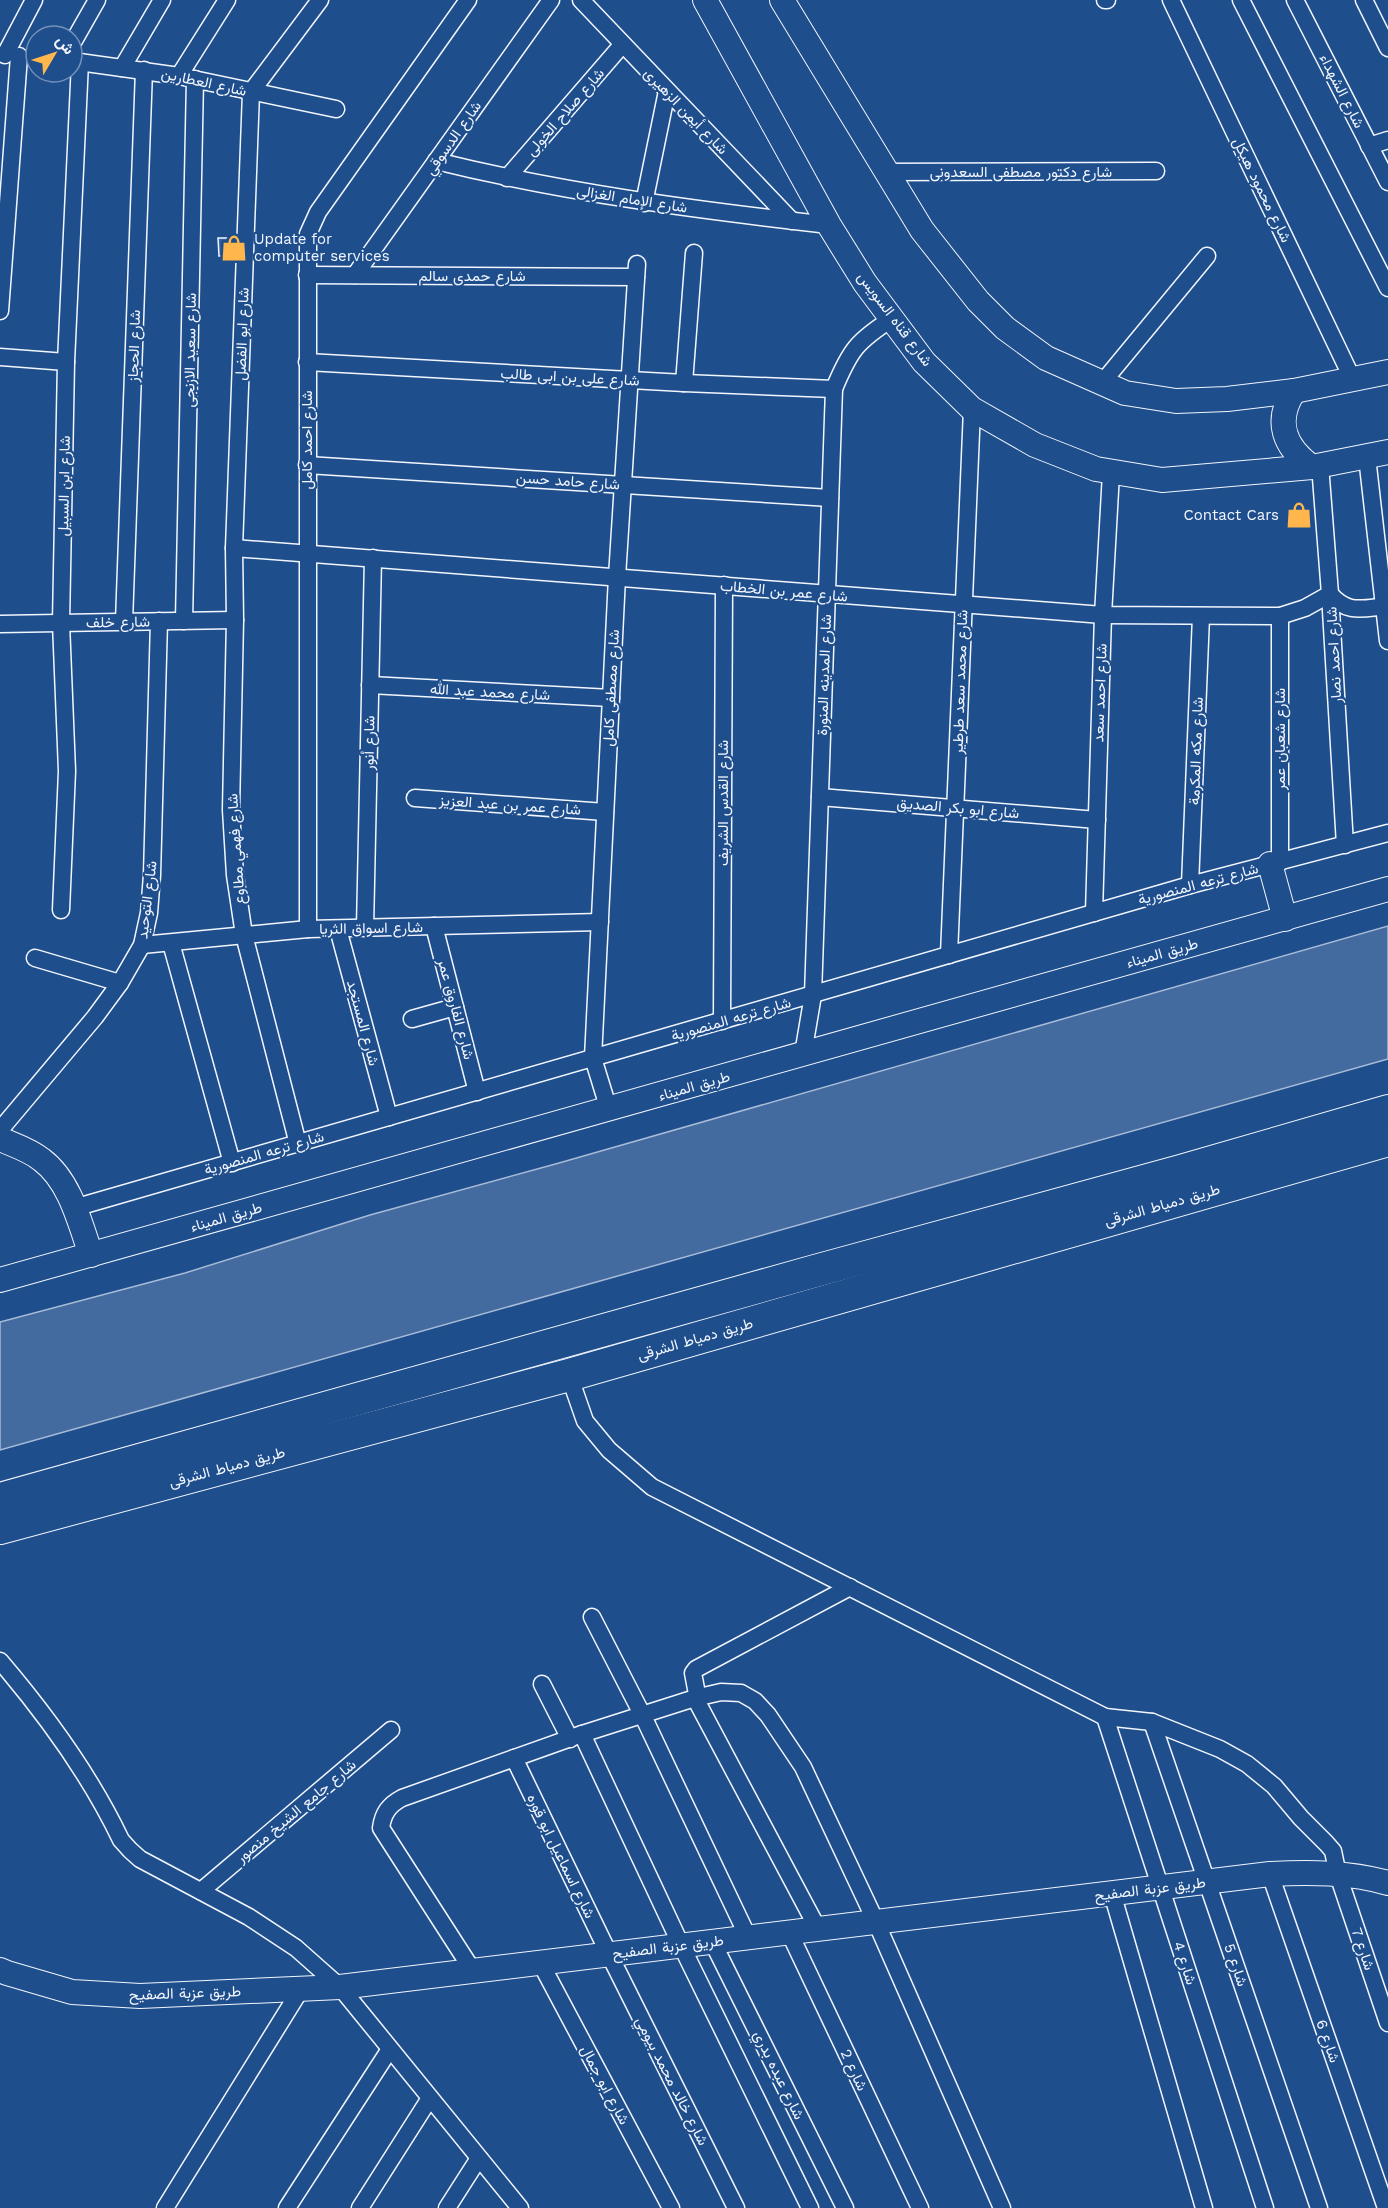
<svg xmlns="http://www.w3.org/2000/svg" width="1388" height="2208" font-family="'Work Sans',Vazirmatn,sans-serif">
<style>
.water{fill:#446ba0;stroke:#a8bbd7;stroke-width:1.5}
.building{fill:#3563a3;stroke:#f2f6ff;stroke-width:1.5}
.lines{fill:none;stroke-linecap:round;stroke-linejoin:round}
.street-casing{stroke:#f2f6ff;stroke-width:19}
.secondary-casing{stroke:#f2f6ff;stroke-width:26}
.highway-casing{stroke:#f2f6ff;stroke-width:34}
.street{stroke:#1f4e8c;stroke-width:16}
.secondary{stroke:#1f4e8c;stroke-width:24}
.highway{stroke:#1f4e8c;stroke-width:32}
.labels{text-anchor:middle;dominant-baseline:central;stroke-width:4.5;stroke-linejoin:round;paint-order:stroke}
.street-label{font-size:15px;fill:#f2f6ff;stroke:#1f4e8c}
.poi-label{font-size:15px;fill:#f2f6ff;stroke:#1f4e8c;text-anchor:start}
</style>
<rect width="100%" height="100%" fill="#1f4e8c"/>
<polygon class="water" points="1388,926 1388,1059 0,1450 0,1322 185,1273 370,1215 559,1163"/>
<polygon class="building" points="218,238 236,238 236,256 219,256"/>
<g class="lines">
<g class="street-casing">
<g id="street">
<polyline points="581,0 792,221"/>
<polyline points="1105,0 1107,0"/>
<polyline points="1171,0 1353,380"/>
<polyline points="1241,0 1388,288"/>
<polyline points="1295,0 1388,182"/>
<polyline points="1364,0 1388,48"/>
<polyline points="72,44 97,0"/>
<polyline points="5,55 34,0"/>
<polyline points="72,61 179,76 336,109"/>
<polyline points="122,68 162,0"/>
<polyline points="179,76 227,0"/>
<polyline points="1369,146 1388,140"/>
<path d="M436,161C566,193 697,210 829,225"/>
<polyline points="885,172 1156,171"/>
<polyline points="507,178 622,45"/>
<polyline points="644,203 667,91"/>
<polyline points="307,275 636,277"/>
<polyline points="355,275 551,0"/>
<polyline points="0,311 19,56"/>
<polyline points="0,357 66,362"/>
<polyline points="307,362 684,383 834,389"/>
<polyline points="684,383 694,253"/>
<polyline points="1102,383 1207,256"/>
<polyline points="1367,457 1388,641"/>
<polyline points="307,465 830,498"/>
<polyline points="1320,465 1330,594 1345,845"/>
<path d="M234,548L1103,615L1280,616L1305,608L1330,594C1348,615 1363,608 1388,606"/>
<polyline points="184,621 195,79"/>
<polyline points="124,622 144,70"/>
<polyline points="0,624 235,620"/>
<polyline points="370,685 611,698"/>
<polyline points="820,797 1097,820"/>
<polyline points="415,798 605,812"/>
<polyline points="1280,862 1280,616"/>
<polyline points="1190,885 1201,616"/>
<polyline points="61,910 67,771 61,623 66,362 80,62"/>
<polyline points="1094,913 1103,615 1111,473"/>
<polyline points="434,926 477,1092"/>
<polyline points="365,928 373,558"/>
<polyline points="308,929 308,234 318,212 468,0"/>
<polyline points="338,929 389,1117"/>
<polyline points="171,943 232,1163"/>
<polyline points="142,945 308,929 600,922"/>
<polyline points="949,955 972,409"/>
<polyline points="35,958 120,983"/>
<polyline points="412,1019 455,1007"/>
<polyline points="722,1021 724,585"/>
<path d="M803,1054L813,995L834,389C850,350 857,341 893,318"/>
<polyline points="609,1110 593,1058 617,577 637,264"/>
<polyline points="0,1130 95,1017 120,983 142,945 149,913 152,875 159,621"/>
<polyline points="298,1144 244,935 235,875 231,810 235,620 234,548 251,92 320,0"/>
<polyline points="74,1208 1190,885 1388,833"/>
<polyline points="569,1375 585,1421 609,1450 652,1487 1105,1717 1152,1722 1220,1749 1247,1764 1274,1786 1301,1818 1326,1843 1333,1851 1338,1875 1388,2023"/>
<polyline points="592,1617 643,1716 748,1937"/>
<path d="M0,1661C47,1716 90,1775 121,1840L130,1850L140,1859L249,1917L296,1948L340,1987L520,2208"/>
<polyline points="542,1684 570,1739"/>
<polyline points="1105,1717 1265,2208"/>
<polyline points="1152,1722 1319,2208"/>
<polyline points="582,1734 681,1945 810,2208"/>
<polyline points="514,1758 609,1954 736,2208"/>
<polyline points="1270,1874 1386,2208"/>
<polyline points="201,1891 391,1730"/>
<polyline points="1112,1893 1204,2208"/>
<polyline points="818,1929 695,1698 697,1694 693,1673 696,1669 850,1587"/>
<polyline points="789,1932 920,2208"/>
<polyline points="713,1943 845,2208"/>
<polyline points="540,1962 671,2208"/>
<path d="M473,1971L381,1828C383,1813 389,1805 402,1798L582,1734L695,1698L721,1692L741,1693L755,1701L768,1715L803,1767L876,1922L1002,2208"/>
<polyline points="165,2208 301,1989"/>
<polyline points="287,2208 390,2049"/>
<polyline points="360,2208 430,2098"/>
<polyline points="447,2208 479,2158"/>
</g>
</g>
<g class="secondary-casing">
<g id="secondary">
<polyline points="705,0 829,225 865,283 924,362 972,409 1035,445 1096,469 1162,480 1312,467 1388,452"/>
<polyline points="782,0 922,230 978,301 1005,328 1046,358 1125,393 1176,401 1227,399 1294,391 1388,372"/>
<path d="M1294,391C1274,421 1284,447 1312,467"/>
<polyline points="1270,864 1285,919"/>
<path d="M0,1139C14,1145 30,1150 42,1160C70,1181 80,1223 91,1255"/>
<polyline points="0,1280 1388,889"/>
<path d="M0,1970L7,1973L72,1992L140,1996L340,1987L1270,1874C1309,1872 1350,1872 1388,1883"/>
</g>
</g>
<g class="highway-casing">
<g id="highway">
<polyline points="0,1499 815,1271 1181,1171 1388,1111"/>
<polyline points="0,1528 569,1375 1388,1140"/>
</g>
</g>
<use href="#street" class="street"/>
<use href="#secondary" class="secondary"/>
<use href="#highway" class="highway"/>
</g>
<defs>
<g id="shop-bare" transform="scale(2.07)"><path d="M-5-2.5h2.3a2.7 3.5 0 0 1 5.4 0H5L5.5 6h-11ZM-1.5-2.5h3a1.5 2.3 0 0 0-3 0Z" fill="#ffb74d" stroke="#1f4e8c" stroke-width="2.5" paint-order="stroke"/></g>
</defs>
<g fill-rule="evenodd">
<use href="#shop-bare" x="234" y="248"/>
<use href="#shop-bare" x="1299" y="515"/>
</g>
<g class="labels">
<g class="street-label">
<text transform="translate(204 82) rotate(12)">شارع العطارين</text>
<text transform="translate(1342 91) rotate(63)">شارع الشهداء</text>
<text transform="translate(686 111) rotate(46)">شارع أيمن الزهيرى</text>
<text transform="translate(565 112) rotate(-49)">شارع صلاح الخولى</text>
<text transform="translate(453 138) rotate(-55)">شارع الدسوقي</text>
<text x="1021" y="172">شارع دكتور مصطفى السعدونى</text>
<text transform="translate(1262 190) rotate(64)">شارع محمود هيكل</text>
<text transform="translate(632 199) rotate(9)">شارع الإمام الغزالى</text>
<text x="472" y="276">شارع حمدى سالم</text>
<text transform="translate(895 319) rotate(53)">شارع قناه السويس</text>
<text transform="translate(242 334) rotate(-88)">شارع ابو الفضل</text>
<text transform="translate(134 346) rotate(-88)">شارع الحجاز</text>
<text transform="translate(190 350) rotate(-89)">شارع سعيد الازنجى</text>
<text transform="translate(570 377) rotate(3)">شارع على بن ابى طالب</text>
<text transform="translate(307 440) rotate(-90)">شارع احمد كامل</text>
<text transform="translate(568 481) rotate(4)">شارع حامد حسن</text>
<text transform="translate(64 486) rotate(-89)">شارع ابن السبيل</text>
<text transform="translate(784 591) rotate(5)">شارع عمر بن الخطاب</text>
<text transform="translate(118 622) rotate(-1)">شارع خلف</text>
<text transform="translate(1334 655) rotate(-93)">شارع احمد نصار</text>
<text transform="translate(824 675) rotate(-88)">شارع المدينه المنورة</text>
<text transform="translate(960 682) rotate(-88)">شارع محمد سعد طرطير</text>
<text transform="translate(611 688) rotate(-87)">شارع مصطفى كامل</text>
<text transform="translate(490 692) rotate(3)">شارع محمد عبد الله</text>
<text transform="translate(1100 693) rotate(-88)">شارع احمد سعد</text>
<text transform="translate(1280 739) rotate(-90)">شارع شعبان عمر</text>
<text transform="translate(369 743) rotate(-89)">شارع أنور</text>
<text transform="translate(1196 751) rotate(-88)">شارع مكه المكرمة</text>
<text transform="translate(723 803) rotate(-90)">شارع القدس الشريف</text>
<text transform="translate(510 805) rotate(4)">شارع عمر بن عبد العزيز</text>
<text transform="translate(958 808) rotate(5)">شارع ابو بكر الصديق</text>
<text transform="translate(236 849) rotate(-94)">شارع فهمي مطاوع</text>
<text transform="translate(1198 884) rotate(-15)">شارع ترعه المنصورية</text>
<text transform="translate(147 900) rotate(-83)">شارع التوحيد</text>
<text transform="translate(371 928) rotate(-1)">شارع اسواق الثريا</text>
<text transform="translate(1162 953) rotate(-16)">طريق الميناء</text>
<text transform="translate(456 1009) rotate(75)">شارع الفاروق عمر</text>
<text transform="translate(731 1019) rotate(-16)">شارع ترعه المنصورية</text>
<text transform="translate(363 1023) rotate(75)">شارع المستجد</text>
<text transform="translate(694 1086) rotate(-16)">طريق الميناء</text>
<text transform="translate(264 1153) rotate(-16)">شارع ترعه المنصورية</text>
<text transform="translate(1162 1205) rotate(-16)">طريق دمياط الشرقى</text>
<text transform="translate(226 1217) rotate(-16)">طريق الميناء</text>
<text transform="translate(695 1339) rotate(-16)">طريق دمياط الشرقى</text>
<text transform="translate(227 1467) rotate(-15)">طريق دمياط الشرقى</text>
<text transform="translate(296 1811) rotate(-40)">شارع جامع الشيخ منصور</text>
<text transform="translate(561 1856) rotate(64)">شارع اسماعيل ابو قوره</text>
<text transform="translate(1150 1889) rotate(-7)">طريق عزبة الصفيح</text>
<text transform="translate(668 1947) rotate(-7)">طريق عزبة الصفيح</text>
<text transform="translate(1363 1949) rotate(71)">شارع 7</text>
<text transform="translate(1185 1963) rotate(72)">شارع 4</text>
<text transform="translate(1236 1965) rotate(71)">شارع 5</text>
<text transform="translate(185 1993) rotate(-2)">طريق عزبة الصفيح</text>
<text transform="translate(1328 2041) rotate(71)">شارع 6</text>
<text transform="translate(854 2070) rotate(65)">شارع 2</text>
<text transform="translate(779 2075) rotate(64)">شارع عبده بدري</text>
<text transform="translate(672 2081) rotate(63)">شارع خالد محمد بيومي</text>
<text transform="translate(605 2085) rotate(62)">شارع ابو جمال</text>
</g>
<g class="poi-label">
<text x="254" y="239">Update for<tspan x="254" dy="17">computer services</tspan></text>
<text x="1279" y="515" text-anchor="end">Contact Cars</text>
</g>
</g>
<g transform="translate(54 54) rotate(51)"><circle r="28" fill="#1f4e8c" stroke="#7391ba" stroke-width="1.5"/>
<path d="M0-4.5L10 22L0 15L-10 22Z" fill="#ffb74d"/>
<text y="-9" font-size="16" font-weight="bold" text-anchor="middle" fill="#f2f6ff">ش</text>
</g>
</svg>
